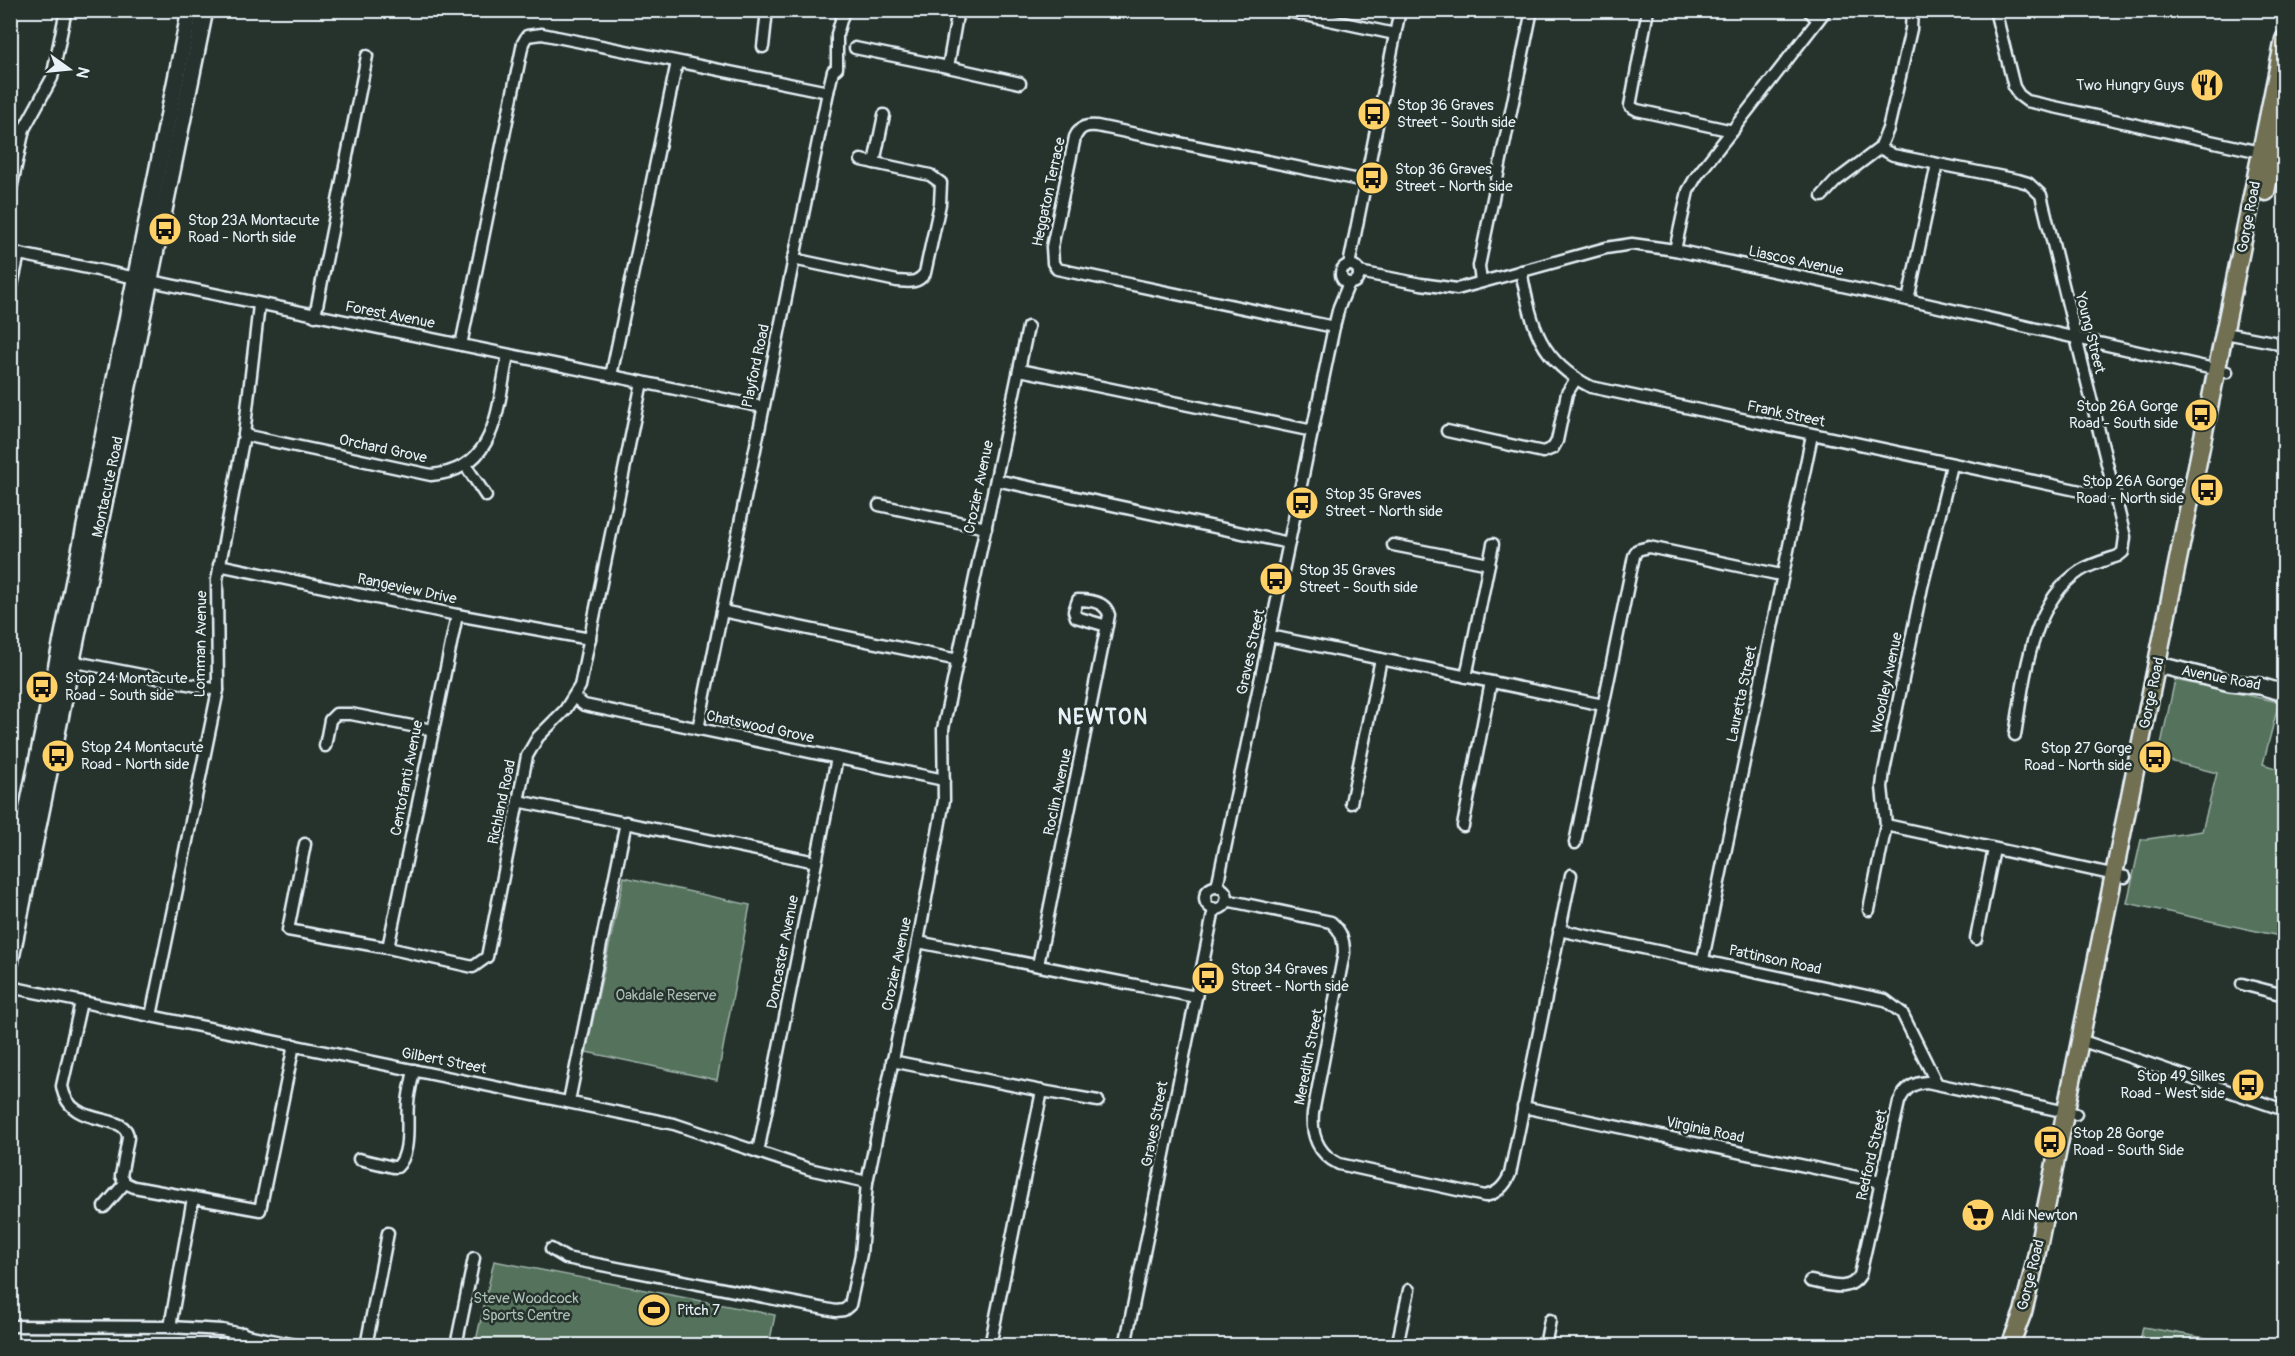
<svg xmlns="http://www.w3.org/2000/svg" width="2295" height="1356" font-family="Pangolin,sans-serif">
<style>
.green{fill:#55735b;stroke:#9eb2aa;stroke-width:1.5}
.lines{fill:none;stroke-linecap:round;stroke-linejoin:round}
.street-casing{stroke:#e8f1f8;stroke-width:15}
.secondary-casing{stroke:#e8f1f8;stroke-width:20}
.primary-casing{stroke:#e8f1f8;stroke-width:21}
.street{stroke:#26332d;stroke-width:10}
.secondary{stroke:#26332d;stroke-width:15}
.primary{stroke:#716f52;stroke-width:16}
.labels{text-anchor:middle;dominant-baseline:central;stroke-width:5;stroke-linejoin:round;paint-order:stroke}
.poi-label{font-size:15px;fill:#e8f1f8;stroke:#26332d;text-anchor:start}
.street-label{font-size:15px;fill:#e8f1f8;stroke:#26332d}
.park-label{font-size:15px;fill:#adbfb9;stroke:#26332d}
.district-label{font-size:21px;font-weight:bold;letter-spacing:1.5px;fill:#e8f1f8;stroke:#26332d}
</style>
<rect width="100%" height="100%" fill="#26332d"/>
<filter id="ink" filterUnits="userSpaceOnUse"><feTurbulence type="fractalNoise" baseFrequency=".0167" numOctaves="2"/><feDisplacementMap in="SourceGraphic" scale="12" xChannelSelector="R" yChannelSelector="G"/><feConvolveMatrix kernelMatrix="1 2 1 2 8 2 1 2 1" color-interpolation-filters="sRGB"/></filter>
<g filter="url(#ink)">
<g class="green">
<polygon points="2175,680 2279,702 2263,764 2284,771 2284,937 2127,903 2141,840 2202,831 2217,773 2158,758"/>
<polygon points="624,877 750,905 717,1080 586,1052"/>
<polygon points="494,1261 775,1315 769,1345 475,1345"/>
<polygon points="2143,1327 2222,1341 2224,1345 2139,1345"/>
</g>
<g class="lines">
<g class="street-casing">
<g id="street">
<polyline points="958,10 948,67 1020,83"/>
<polyline points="1282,10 1395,34"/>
<polyline points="1648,10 1630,106 1637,110 1733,131"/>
<polyline points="1808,10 1818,20"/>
<polyline points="1995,10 2014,87 2019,95 2027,101 2265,153"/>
<polyline points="763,47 767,10"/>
<polyline points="855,48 948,67"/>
<path d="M1880,148L1893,155L2018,180L2028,183L2041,195L2125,537L2123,552L2118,556C2106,560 2091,564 2080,571C2030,603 2024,682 2015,735"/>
<polyline points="874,163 884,115"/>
<polyline points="10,194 24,129 52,78 66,10"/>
<polyline points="1822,196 1836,181 1880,148 1888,129 1911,29 1912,10"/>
<polyline points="1675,250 1688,191 1696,177 1826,10"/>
<polyline points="10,252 763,407"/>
<path d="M793,259L897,281C909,282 917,284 925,273L940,204L941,183L930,175L861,160"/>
<polyline points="1349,265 1400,10"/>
<circle cx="1350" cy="274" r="9"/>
<path d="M1521,271C1532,325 1538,360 1591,387L2090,493H2115"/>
<polyline points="1359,272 1421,284 1457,289 1606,248 1632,244 1675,250 1908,300 2227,372"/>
<polyline points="1481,282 1479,266 1532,10"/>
<polyline points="10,294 19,254"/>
<polyline points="1908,300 1937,164"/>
<polyline points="315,316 367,56"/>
<path d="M1334,327L1057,269L1053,263L1052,247L1075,137C1080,127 1085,125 1097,126L1364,181"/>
<polyline points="2225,333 2273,342 2284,347"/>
<polyline points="461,345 523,43 527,36 542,34 828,92"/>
<polyline points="1020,370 1313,431"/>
<polyline points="611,376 677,62"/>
<polyline points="1447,431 1543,452 1553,448 1557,441 1567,393 1576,379"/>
<path d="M244,435L431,475C498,470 497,407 508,355"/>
<polyline points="466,466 486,496"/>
<polyline points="996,480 1289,543"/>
<polyline points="879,505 986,528"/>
<polyline points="1393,545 1489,564"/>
<polyline points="219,565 457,615 590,639"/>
<polyline points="722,611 958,660"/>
<polyline points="1270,636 1603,705"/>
<polyline points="65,660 218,690"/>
<polyline points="1466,677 1493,544"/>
<polyline points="574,697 584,705 944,780"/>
<polyline points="698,729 828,92 833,71 837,68 837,34 844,10"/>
<polyline points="325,746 330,720 336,714 351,714 432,730"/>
<polyline points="518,801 816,862"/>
<polyline points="1351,803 1381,659"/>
<polyline points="1886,825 2125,877"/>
<polyline points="1463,826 1491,682"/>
<polyline points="1575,843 1634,556 1637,550 1649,547 1781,575"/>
<polyline points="305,844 288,930 388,948 473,967 487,957 527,756 538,737 565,710 580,686 642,382"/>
<polyline points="1217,887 1334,327 1339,307 1349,283"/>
<circle cx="1216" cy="898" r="11"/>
<path d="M1226,900L1331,922C1341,931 1344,939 1344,953L1313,1113C1311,1135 1318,1154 1339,1164L1485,1196C1498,1193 1505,1186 1510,1174L1571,875"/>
<polyline points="1869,910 1886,825 1882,787 1884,771 1922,587 1952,465"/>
<polyline points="1559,930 1885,1000 1902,1013 1937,1084"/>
<polyline points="1976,939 1994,849"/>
<polyline points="918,942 1196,997"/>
<polyline points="388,948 457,615"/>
<polyline points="1703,959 1812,435"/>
<path d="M1038,965L1109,615C1106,602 1090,600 1078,600L1074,611L1076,617L1107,626"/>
<polyline points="2242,984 2284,995"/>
<polyline points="10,987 674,1124 809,1169 867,1182"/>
<path d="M81,1002L62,1086C69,1131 128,1110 128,1138L121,1176L125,1183L134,1187L260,1210L294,1045"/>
<polyline points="151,1016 218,690 217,580 244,435 259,305"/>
<polyline points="2080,1040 2284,1110"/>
<polyline points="892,1061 1042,1091 1098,1101"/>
<polyline points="569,1101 626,822"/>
<polyline points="1523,1107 1881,1182"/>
<polyline points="758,1152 837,758"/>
<path d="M359,1159L393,1167H397C412,1153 406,1121 408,1103C409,1092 412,1081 414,1070"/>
<polyline points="104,1207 125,1183"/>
<polyline points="551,1249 566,1258 836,1311 844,1310 850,1305 861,1254 867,1182 918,942 944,800 943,729 1028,327"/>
<path d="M1810,1281C1827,1284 1849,1294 1860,1275L1899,1102C1905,1088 1913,1083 1927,1082L2076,1114"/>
<polyline points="10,1326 170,1327 222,1330 301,1346"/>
<polyline points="170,1327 193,1198"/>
<polyline points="240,1346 243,1333"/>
<polyline points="366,1346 388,1233"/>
<polyline points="456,1346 474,1258"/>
<polyline points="990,1346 1042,1091"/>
<polyline points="1125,1346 1214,909"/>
<polyline points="1397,1346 1409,1290"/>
<polyline points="1545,1346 1550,1320"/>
</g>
</g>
<g class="secondary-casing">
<g id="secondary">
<polyline points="2157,667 2167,667 2230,683 2260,686 2284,693"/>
<polyline points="10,895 190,10"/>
<polyline points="10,963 205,10"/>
</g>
</g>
<g class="primary-casing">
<g id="primary">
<polyline points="2266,192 2284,105"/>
<polyline points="2010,1346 2023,1312 2034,1267 2284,39"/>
</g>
</g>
<use href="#street" class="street"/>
<use href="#secondary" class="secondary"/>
<use href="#primary" class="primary"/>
</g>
</g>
<defs>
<g id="restaurant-disc" transform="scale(1.725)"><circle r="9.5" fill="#ffd166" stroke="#26332d"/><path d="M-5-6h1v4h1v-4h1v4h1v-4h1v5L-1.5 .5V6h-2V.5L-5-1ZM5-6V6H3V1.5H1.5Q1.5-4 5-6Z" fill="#111"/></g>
<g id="bus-disc" transform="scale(1.725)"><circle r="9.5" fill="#ffd166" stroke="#26332d"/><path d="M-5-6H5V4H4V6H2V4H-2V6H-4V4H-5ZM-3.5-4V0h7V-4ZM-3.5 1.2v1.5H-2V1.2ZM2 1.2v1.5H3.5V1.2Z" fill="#111"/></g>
<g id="supermarket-disc" transform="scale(1.725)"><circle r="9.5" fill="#ffd166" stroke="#26332d"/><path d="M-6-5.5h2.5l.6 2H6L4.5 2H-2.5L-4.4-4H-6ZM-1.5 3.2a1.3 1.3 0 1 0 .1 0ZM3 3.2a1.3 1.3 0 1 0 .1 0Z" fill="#111"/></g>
<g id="stadium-disc" transform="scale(1.725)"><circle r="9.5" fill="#ffd166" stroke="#26332d"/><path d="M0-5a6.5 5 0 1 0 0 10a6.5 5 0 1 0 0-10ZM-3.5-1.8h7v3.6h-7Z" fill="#111"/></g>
</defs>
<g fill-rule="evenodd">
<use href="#restaurant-disc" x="2207" y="85"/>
<use href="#bus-disc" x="1374" y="114"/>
<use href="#bus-disc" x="1372" y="178"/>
<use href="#bus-disc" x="165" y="229"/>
<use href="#bus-disc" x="2201" y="415"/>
<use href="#bus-disc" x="2207" y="490"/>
<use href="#bus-disc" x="1302" y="503"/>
<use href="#bus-disc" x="1276" y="579"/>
<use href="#bus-disc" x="42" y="687"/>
<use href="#bus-disc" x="58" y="756"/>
<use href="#bus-disc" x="2155" y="757"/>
<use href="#bus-disc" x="1208" y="978"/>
<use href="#bus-disc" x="2248" y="1085"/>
<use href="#bus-disc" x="2050" y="1142"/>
<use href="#supermarket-disc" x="1978" y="1215"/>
<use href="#stadium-disc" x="654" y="1310"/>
</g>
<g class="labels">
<g class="poi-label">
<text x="2184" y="85" text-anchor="end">Two Hungry Guys</text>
<text x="1397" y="105">Stop 36 Graves<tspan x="1397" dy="17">Street - South side</tspan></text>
<text x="1395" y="169">Stop 36 Graves<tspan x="1395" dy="17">Street - North side</tspan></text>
<text x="188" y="220">Stop 23A Montacute<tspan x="188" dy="17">Road - North side</tspan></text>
<text x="2178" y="406" text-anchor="end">Stop 26A Gorge<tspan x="2178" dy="17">Road - South side</tspan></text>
<text x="2184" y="481" text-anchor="end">Stop 26A Gorge<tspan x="2184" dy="17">Road - North side</tspan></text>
<text x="1325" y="494">Stop 35 Graves<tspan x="1325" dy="17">Street - North side</tspan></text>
<text x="1299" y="570">Stop 35 Graves<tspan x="1299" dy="17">Street - South side</tspan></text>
<text x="65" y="678">Stop 24 Montacute<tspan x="65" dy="17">Road - South side</tspan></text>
<text x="81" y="747">Stop 24 Montacute<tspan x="81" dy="17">Road - North side</tspan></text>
<text x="2132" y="748" text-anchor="end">Stop 27 Gorge<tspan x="2132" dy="17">Road - North side</tspan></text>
<text x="1231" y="969">Stop 34 Graves<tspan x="1231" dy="17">Street - North side</tspan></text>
<text x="2225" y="1076" text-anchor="end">Stop 49 Silkes<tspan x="2225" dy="17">Road - West side</tspan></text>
<text x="2073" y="1133">Stop 28 Gorge<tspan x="2073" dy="17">Road - South Side</tspan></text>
<text x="2001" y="1215">Aldi Newton</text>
<text x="677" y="1310">Pitch 7</text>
</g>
<g class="street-label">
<text transform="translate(1049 192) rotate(-78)">Heggaton Terrace</text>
<text transform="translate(2249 217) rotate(-79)">Gorge Road</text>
<text transform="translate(1796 261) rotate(12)">Liascos Avenue</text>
<text transform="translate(390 315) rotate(11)">Forest Avenue</text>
<text transform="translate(2090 333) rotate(76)">Young Street</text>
<text transform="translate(756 366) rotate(-78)">Playford Road</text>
<text transform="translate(1786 414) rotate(12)">Frank Street</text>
<text transform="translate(383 449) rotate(12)">Orchard Grove</text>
<text transform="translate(108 487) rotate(-78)">Montacute Road</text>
<text transform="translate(979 487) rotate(-78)">Crozier Avenue</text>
<text transform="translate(407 589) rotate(12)">Rangeview Drive</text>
<text transform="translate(201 644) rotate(-89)">Lomman Avenue</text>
<text transform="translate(1251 652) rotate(-78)">Graves Street</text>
<text transform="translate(2221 678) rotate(11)">Avenue Road</text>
<text transform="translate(1887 683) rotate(-78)">Woodley Avenue</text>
<text transform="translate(2152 693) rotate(-78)">Gorge Road</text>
<text transform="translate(1742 694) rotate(-78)">Lauretta Street</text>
<text transform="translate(760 727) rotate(12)">Chatswood Grove</text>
<text transform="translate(407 778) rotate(-79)">Centofanti Avenue</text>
<text transform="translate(1058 792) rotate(-78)">Roclin Avenue</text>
<text transform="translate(502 802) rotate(-78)">Richland Road</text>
<text transform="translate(783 952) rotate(-79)">Doncaster Avenue</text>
<text transform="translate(1775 960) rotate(12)">Pattinson Road</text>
<text transform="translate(897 964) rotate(-78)">Crozier Avenue</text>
<text transform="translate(1309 1057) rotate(-79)">Meredith Street</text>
<text transform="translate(444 1061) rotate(11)">Gilbert Street</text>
<text transform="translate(1155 1124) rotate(-79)">Graves Street</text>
<text transform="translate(1705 1130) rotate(12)">Virginia Road</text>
<text transform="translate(1872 1155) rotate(-77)">Redford Street</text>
<text transform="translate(2031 1275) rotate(-76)">Gorge Road</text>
</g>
<g class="park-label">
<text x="666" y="995">Oakdale Reserve</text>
<text x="526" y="1298">Steve Woodcock<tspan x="526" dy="17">Sports Centre</tspan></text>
</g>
<g class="district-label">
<text x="1103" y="717">NEWTON</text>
</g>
</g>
<rect width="2295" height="1356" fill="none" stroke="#26332d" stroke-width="36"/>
<rect x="18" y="18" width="2259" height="1320" fill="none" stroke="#e8f1f8" stroke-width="2" filter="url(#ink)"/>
<g transform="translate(69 69) rotate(105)" stroke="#26332d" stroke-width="4.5" paint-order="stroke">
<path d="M0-4.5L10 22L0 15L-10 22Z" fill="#e8f1f8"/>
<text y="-9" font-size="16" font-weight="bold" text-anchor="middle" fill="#e8f1f8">N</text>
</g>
</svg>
